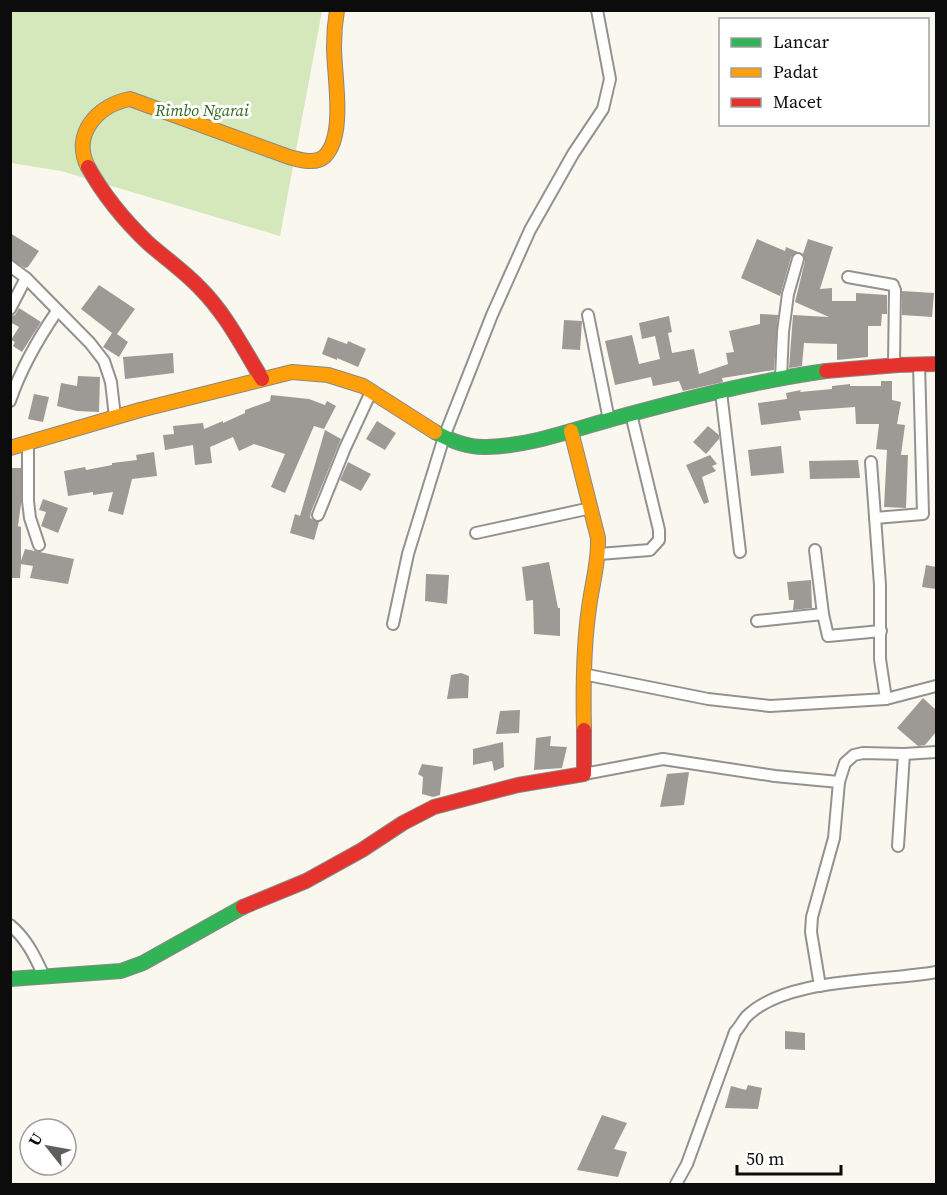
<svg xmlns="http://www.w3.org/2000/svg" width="947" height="1195" font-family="'Source Serif 4',serif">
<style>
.forest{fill:#d4e8bb}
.building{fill:#9d9a95}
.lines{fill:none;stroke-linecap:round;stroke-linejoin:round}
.street-casing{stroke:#93928e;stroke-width:14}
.fast-casing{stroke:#8a8885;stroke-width:16}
.slow-casing{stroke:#8a8885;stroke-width:16}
.jam-casing{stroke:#8a8885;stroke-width:16}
.street{stroke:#fefefd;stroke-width:10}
.fast{stroke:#30b455;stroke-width:14}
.slow{stroke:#ff9f0a;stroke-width:14}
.jam{stroke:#e5322d;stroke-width:14}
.labels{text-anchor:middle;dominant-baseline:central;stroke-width:6;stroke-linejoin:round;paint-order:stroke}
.park-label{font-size:16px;font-style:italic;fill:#2b661a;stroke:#fff}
</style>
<rect width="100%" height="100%" fill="#faf7ef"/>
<polygon class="forest" points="10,11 322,11 280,236 61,171 11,163"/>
<g class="building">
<polygon points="10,233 39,251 28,267 25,268 10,259"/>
<polygon points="757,239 785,251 786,247 798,252 791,257 780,296 741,278"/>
<polygon points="808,239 833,247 820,289 832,288 832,301 856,301 856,293 887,295 887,314 882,314 881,326 868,326 868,357 837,360 837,344 804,343 802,366 789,368 793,315 829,317 795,302 805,261 803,254"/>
<polygon points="99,285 135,309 117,334 128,342 119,357 103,347 112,333 81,309"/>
<polygon points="902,291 934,293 932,317 902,315"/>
<polygon points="19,308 41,322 22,352 13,346 15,342 11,340 19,327 10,322 10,316 15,315"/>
<polygon points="760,314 778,315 774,370 722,378 723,382 683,391 679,381 653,386 651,377 615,385 605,341 632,335 639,364 660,359 655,336 642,339 639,323 669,316 672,332 668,333 672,353 694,349 699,374 728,364 726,353 734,352 729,331 760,324"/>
<polygon points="564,320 582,321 580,350 562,349"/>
<polygon points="328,337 347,344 348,341 366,349 358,367 337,358 337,360 322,354"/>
<polygon points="173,353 174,373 125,379 123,357"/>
<polygon points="78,376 100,377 99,412 77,411 57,406 61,383 77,386"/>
<polygon points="881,381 892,381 892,400 901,402 897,424 905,425 901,455 908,455 906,508 884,507 887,450 876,449 879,424 856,424 855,407 799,411 801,420 761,425 758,403 787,399 786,393 801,390 800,392 832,389 832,386 850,384 850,386 881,386"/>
<polygon points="34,394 49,397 43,422 28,419"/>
<polygon points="271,395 309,399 325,405 327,401 336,406 324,429 314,426 285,493 271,487 285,454 254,444 239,451 233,437 210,447 212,463 195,465 193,445 165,450 163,435 174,434 173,426 203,423 204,429 223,421 223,423 245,413 245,410 270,401"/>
<polygon points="377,421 396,433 385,450 366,439"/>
<polygon points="708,426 719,435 719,439 706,454 693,442"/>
<polygon points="325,430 341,439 311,512 310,518 319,522 314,540 290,533 295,514 300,516"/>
<polygon points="781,446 784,473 751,476 748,450"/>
<polygon points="154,452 157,476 132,479 123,515 108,511 113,492 93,495 93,492 68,496 64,471 85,467 86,470 112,465 112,463 137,460 136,455"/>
<polygon points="710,455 717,464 712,466 716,471 702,477 709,502 704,504 686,465"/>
<polygon points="858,460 860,478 810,479 809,461"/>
<polygon points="348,462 371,474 361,491 340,480"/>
<polygon points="10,468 21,468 21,504 18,526 21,527 21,561 25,549 74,559 68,584 30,578 33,566 21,564 20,578 10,578"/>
<polygon points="43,499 68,508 58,533 41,526 46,512 39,510"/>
<polygon points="549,562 558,608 560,608 560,636 534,634 533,600 526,601 522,567"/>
<polygon points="926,565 936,567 936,589 922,587"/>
<polygon points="426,574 449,575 447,604 425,601"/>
<polygon points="811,580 812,608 793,610 794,600 789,600 787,582"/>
<polygon points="461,673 469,676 468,698 447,699 451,675"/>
<polygon points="923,698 936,710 936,732 925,745 918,746 897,728"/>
<polygon points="520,710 519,733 496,734 500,711"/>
<polygon points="551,736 550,746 567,747 562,768 534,770 536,738"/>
<polygon points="503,742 504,767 494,771 492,761 473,765 473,749"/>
<polygon points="422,764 443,767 440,795 433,797 422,794 423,777 418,774"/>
<polygon points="689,772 684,805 660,807 667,774"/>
<polygon points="785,1031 805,1033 805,1050 785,1049"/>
<polygon points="748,1085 762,1088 758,1109 725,1108 731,1086 746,1090"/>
<polygon points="602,1115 627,1123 614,1149 627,1152 618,1177 577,1170"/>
</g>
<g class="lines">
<g class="street-casing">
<g id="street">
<polyline points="10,266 26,278 90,343 104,361 111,382 115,417"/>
<polyline points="848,277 893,285 895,290 894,364"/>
<polyline points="10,309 26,278"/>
<polyline points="588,315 609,420"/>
<polyline points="781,378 783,332 788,294 798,259"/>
<polyline points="721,392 740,552"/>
<path d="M10,401C21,368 38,339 57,311"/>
<polyline points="28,442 28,501 30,518 39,545"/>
<polyline points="871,462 880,585 880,659 886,699"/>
<polyline points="318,515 345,448 371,392"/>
<polyline points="875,518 923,514 919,364"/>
<polyline points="476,533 591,508"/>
<polyline points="815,550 823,614"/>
<polyline points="599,554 650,550 659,540 659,530 631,414"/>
<polyline points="757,621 823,614 828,636 881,631"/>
<polyline points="393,624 408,554 444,437 492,315 530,230 573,154 603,109 610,79 597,10"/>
<polyline points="583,674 708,699 770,706 886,699 936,686"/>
<polyline points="584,774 663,759 775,776 839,782"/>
<polyline points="898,846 904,754"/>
<path d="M10,925C27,939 35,957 44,976"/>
<polyline points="820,986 811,932 812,917 834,838 839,782 845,763 854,755 863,753 904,754 936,752"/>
<path d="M676,1184L687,1164L735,1032C739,1028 742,1022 746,1017C785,977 883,982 936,972"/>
</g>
</g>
<g class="fast-casing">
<g id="fast">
<path d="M435,432C451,441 469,448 487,447C530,446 572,430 612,419C682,400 754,381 826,371"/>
<polyline points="10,979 121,971 143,963 243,907"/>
</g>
</g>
<g class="slow-casing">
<g id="slow">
<path d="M88,167C71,134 98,105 130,99L289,157C300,160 316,165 325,156C346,135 334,75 334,47C334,35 335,22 337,10"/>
<path d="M571,431L598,538C599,562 592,584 589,608C583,649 583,689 584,730"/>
<polyline points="10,448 140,410 292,372 328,375 363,386 435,432"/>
</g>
</g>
<g class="jam-casing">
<g id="jam">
<path d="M88,167C103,194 125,221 148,243C165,258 184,271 200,288C226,314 243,348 262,379"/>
<polyline points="826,371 898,365 936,364"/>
<polyline points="243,907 306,881 362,850 403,823 434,807 518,785 584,774 584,730"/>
</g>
</g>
<use href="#street" class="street"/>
<use href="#fast" class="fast"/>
<use href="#slow" class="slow"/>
<use href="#jam" class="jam"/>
</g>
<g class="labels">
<g class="park-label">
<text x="202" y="110">Rimbo Ngarai</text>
</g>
</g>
<rect width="947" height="1195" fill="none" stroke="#0c0c0c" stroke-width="24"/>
<rect x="719" y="18" width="210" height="108" fill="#ffffff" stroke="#9e9e9e" stroke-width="1.5"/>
<rect x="731" y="38" width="30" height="9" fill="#30b455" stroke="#9e9e9e" stroke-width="1.5"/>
<text x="773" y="48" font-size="18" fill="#0c0c0c">Lancar</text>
<rect x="731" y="68" width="30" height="9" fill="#ff9f0a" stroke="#9e9e9e" stroke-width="1.5"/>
<text x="773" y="78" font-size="18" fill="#0c0c0c">Padat</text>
<rect x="731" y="98" width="30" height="9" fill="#e5322d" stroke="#9e9e9e" stroke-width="1.5"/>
<text x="773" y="108" font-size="18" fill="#0c0c0c">Macet</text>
<g transform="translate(48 1147) rotate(301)"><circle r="28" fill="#ffffff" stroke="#9e9e9e" stroke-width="1.5"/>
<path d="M0-4.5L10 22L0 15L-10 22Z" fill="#5f5e5b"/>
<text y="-9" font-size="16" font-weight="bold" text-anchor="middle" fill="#0c0c0c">U</text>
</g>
<path d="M737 1165v9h104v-9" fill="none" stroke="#0c0c0c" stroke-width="3"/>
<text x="746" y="1165" font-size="18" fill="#0c0c0c" stroke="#ffffff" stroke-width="4.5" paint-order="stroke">50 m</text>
</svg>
